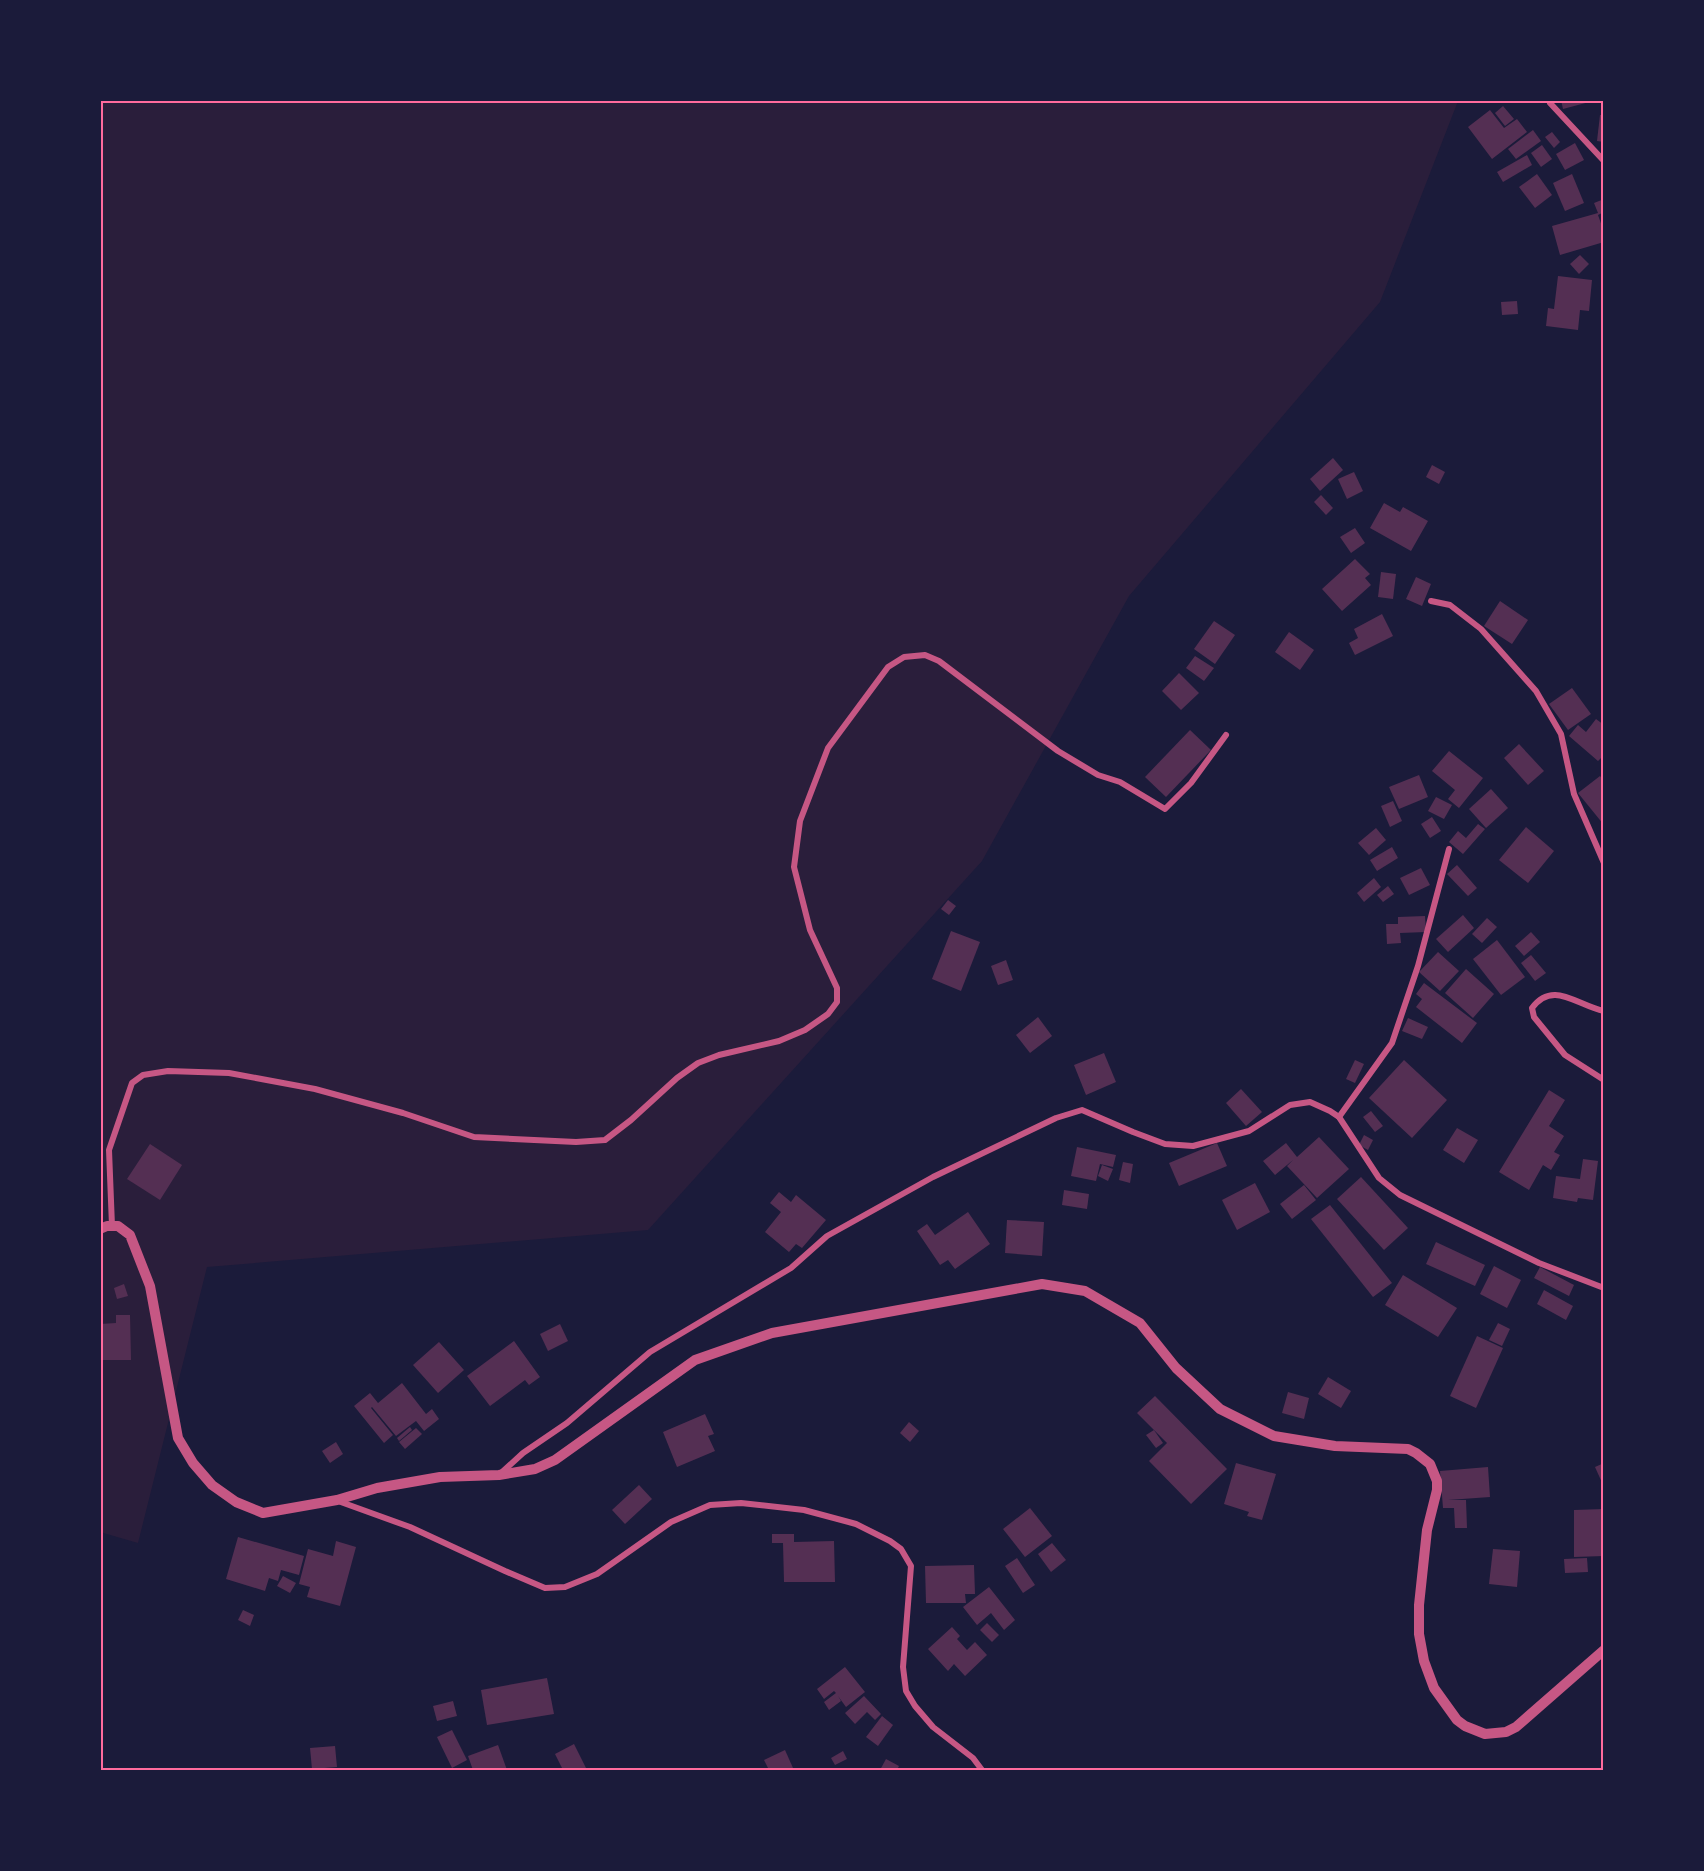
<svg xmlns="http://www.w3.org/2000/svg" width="1704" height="1871" font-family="'DejaVu Sans',sans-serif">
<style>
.green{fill:#2a1e3b}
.building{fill:#542f53}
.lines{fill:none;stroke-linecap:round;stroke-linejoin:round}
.minor{stroke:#c65784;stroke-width:6}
.tertiary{stroke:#c65784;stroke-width:10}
.neatline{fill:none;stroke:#ff6b9d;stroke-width:2}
</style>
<rect width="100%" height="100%" fill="#1b1b3a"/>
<polygon class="green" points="100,101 1458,101 1380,302 1129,596 982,861 648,1230 207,1267 138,1543 100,1532"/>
<g class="building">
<polygon points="1561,100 1593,100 1593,101 1563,109"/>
<polygon points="1503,106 1514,119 1505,126 1495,113"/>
<polygon points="1490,110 1504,128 1517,119 1527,132 1492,159 1468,127"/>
<polygon points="1600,115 1604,115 1604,142 1597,141"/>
<polygon points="1533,130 1541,141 1516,159 1508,149"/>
<polygon points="1552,132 1560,142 1554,148 1545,137"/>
<polygon points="1575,143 1584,160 1565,170 1556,154"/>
<polygon points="1542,145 1552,159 1541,167 1531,153"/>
<polygon points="1527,155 1532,165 1503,182 1497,172"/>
<polygon points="1537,174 1552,195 1535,208 1519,187"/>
<polygon points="1572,174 1584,203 1565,211 1553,183"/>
<polygon points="1604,199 1604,212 1598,215 1604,232 1604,242 1560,255 1552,226 1598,213 1594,203"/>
<polygon points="1580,255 1589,264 1579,274 1570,264"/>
<polygon points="1558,276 1592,280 1589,311 1580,310 1578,330 1546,326 1548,308 1554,309"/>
<polygon points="1517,301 1518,314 1502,315 1501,302"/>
<polygon points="1333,458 1343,470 1320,491 1310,479"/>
<polygon points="1432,465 1445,472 1439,484 1426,477"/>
<polygon points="1354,472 1363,491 1347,499 1338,479"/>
<polygon points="1321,495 1333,508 1326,515 1314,502"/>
<polygon points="1384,503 1400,512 1403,507 1428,521 1411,551 1370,528"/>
<polygon points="1355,528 1365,543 1351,553 1340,537"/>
<polygon points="1355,559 1370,574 1365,578 1371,585 1342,611 1322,589"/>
<polygon points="1381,572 1396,574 1393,599 1378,597"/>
<polygon points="1416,577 1431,584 1422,606 1406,599"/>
<polygon points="1500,601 1528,620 1512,644 1484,626"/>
<polygon points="1382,614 1393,636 1355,655 1349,643 1358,638 1354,629"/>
<polygon points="1214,621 1235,635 1215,664 1194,649"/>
<polygon points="1289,632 1314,650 1300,670 1275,652"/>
<polygon points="1195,656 1214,668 1204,681 1186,668"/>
<polygon points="1179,673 1199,693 1181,710 1162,691"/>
<polygon points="1572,688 1591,714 1568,730 1549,704"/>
<polygon points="1596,719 1604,725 1604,755 1598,761 1569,736 1578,725 1586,732"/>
<polygon points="1190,730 1211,750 1166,797 1145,777"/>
<polygon points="1519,744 1544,771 1528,785 1504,758"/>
<polygon points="1449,751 1483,778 1459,808 1448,799 1455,790 1432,771"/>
<polygon points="1419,775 1428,797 1399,809 1389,787"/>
<polygon points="1600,776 1604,781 1604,825 1578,793"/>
<polygon points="1491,789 1508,808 1486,828 1469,809"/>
<polygon points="1436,797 1452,805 1444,819 1428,811"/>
<polygon points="1393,801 1402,821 1390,827 1381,806"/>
<polygon points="1432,817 1441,831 1430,838 1421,824"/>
<polygon points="1478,824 1485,829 1463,854 1449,842 1458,831 1466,838"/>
<polygon points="1526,827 1554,851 1528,883 1499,860"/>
<polygon points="1376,828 1386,840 1369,855 1358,843"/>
<polygon points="1392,847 1398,858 1377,871 1370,860"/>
<polygon points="1457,865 1477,888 1468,896 1447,874"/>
<polygon points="1421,868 1430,885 1409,895 1400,878"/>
<polygon points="1374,878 1381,887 1364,902 1357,893"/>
<polygon points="1388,886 1394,894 1383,902 1377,895"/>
<polygon points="948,900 956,906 949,915 941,909"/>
<polygon points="1463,915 1474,928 1448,952 1436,939"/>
<polygon points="1425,916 1426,932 1400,933 1401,943 1387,944 1386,924 1398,924 1398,917"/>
<polygon points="1487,918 1497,927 1482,943 1472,934"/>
<polygon points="951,931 980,942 961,991 932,979"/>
<polygon points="1531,932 1540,942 1524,956 1515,946"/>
<polygon points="1497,940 1525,977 1501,995 1473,959"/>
<polygon points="1438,952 1459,971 1440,991 1419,972"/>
<polygon points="1531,955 1546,973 1535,981 1521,963"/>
<polygon points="1006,960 1013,980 998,985 991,966"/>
<polygon points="1466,969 1494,994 1473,1018 1445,993"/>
<polygon points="1424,983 1477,1023 1462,1043 1416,1007 1422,999 1416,994"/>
<polygon points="1038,1017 1052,1036 1030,1053 1016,1035"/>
<polygon points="1408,1018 1428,1027 1422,1039 1402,1031"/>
<polygon points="1104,1053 1116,1082 1086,1095 1074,1065"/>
<polygon points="1355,1060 1364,1064 1355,1083 1346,1079"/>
<polygon points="1404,1060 1447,1100 1412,1138 1369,1098"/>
<polygon points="1241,1089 1262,1112 1246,1126 1226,1103"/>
<polygon points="1549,1090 1565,1100 1549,1126 1564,1136 1554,1152 1560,1155 1551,1170 1543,1165 1529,1190 1499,1172"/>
<polygon points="1371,1111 1383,1126 1375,1132 1363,1117"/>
<polygon points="1457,1128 1478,1140 1464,1163 1443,1150"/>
<polygon points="1364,1135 1373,1140 1368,1150 1359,1145"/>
<polygon points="1319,1137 1349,1169 1317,1198 1287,1166 1293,1160 1275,1175 1263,1161 1286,1143 1297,1157"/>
<polygon points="1217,1143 1227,1166 1179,1186 1169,1163"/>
<polygon points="150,1144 182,1165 160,1200 127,1179"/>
<polygon points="1077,1147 1116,1155 1113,1167 1100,1164 1096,1181 1071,1176"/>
<polygon points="1583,1159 1598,1161 1593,1200 1578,1198 1577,1202 1553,1198 1556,1176 1580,1179"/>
<polygon points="1123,1162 1133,1164 1130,1183 1119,1180"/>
<polygon points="1102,1165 1113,1169 1108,1181 1098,1176"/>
<polygon points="1361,1177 1408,1228 1384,1250 1337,1199"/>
<polygon points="1255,1183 1270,1212 1237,1230 1222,1200"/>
<polygon points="1304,1185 1316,1200 1292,1219 1280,1204"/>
<polygon points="1064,1190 1089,1194 1087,1209 1062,1205"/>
<polygon points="779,1192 791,1202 796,1195 826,1220 802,1248 796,1244 789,1252 765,1232 781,1212 770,1203"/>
<polygon points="1330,1205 1392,1283 1373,1297 1311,1219"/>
<polygon points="968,1212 990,1244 955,1269 948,1260 940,1265 917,1231 927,1224 935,1235"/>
<polygon points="1007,1220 1044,1222 1042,1256 1005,1253"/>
<polygon points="1436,1242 1485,1265 1475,1286 1426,1264"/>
<polygon points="1494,1266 1521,1280 1507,1308 1480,1294"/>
<polygon points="1540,1267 1574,1285 1569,1296 1534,1278"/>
<polygon points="1403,1275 1457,1308 1438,1337 1385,1305"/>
<polygon points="124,1284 128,1296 117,1299 114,1288"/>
<polygon points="1544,1290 1573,1306 1566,1320 1537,1304"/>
<polygon points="116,1315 130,1315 131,1360 100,1360 100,1324 116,1323"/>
<polygon points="1498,1323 1510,1329 1502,1346 1489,1340"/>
<polygon points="560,1324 568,1341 548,1351 540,1334"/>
<polygon points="1477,1336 1503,1348 1476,1408 1450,1396"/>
<polygon points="514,1341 540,1377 529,1385 525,1380 490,1406 467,1376"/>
<polygon points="439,1342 464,1370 438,1393 413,1365"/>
<polygon points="1328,1377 1351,1391 1341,1408 1318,1394"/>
<polygon points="402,1383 426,1414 432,1409 439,1419 424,1431 416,1421 396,1436 372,1407 371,1408 393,1435 384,1443 354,1406 370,1393 378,1403"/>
<polygon points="1288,1392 1309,1398 1304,1419 1282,1413"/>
<polygon points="1155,1396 1227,1469 1191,1504 1149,1461 1167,1443 1137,1413"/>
<polygon points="705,1414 714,1434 708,1436 715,1451 677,1467 663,1432"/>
<polygon points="909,1422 919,1431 910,1442 900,1433"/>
<polygon points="410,1427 412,1430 399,1441 397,1438"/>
<polygon points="416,1428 422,1434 405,1449 399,1442"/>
<polygon points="1154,1430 1163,1443 1156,1448 1146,1435"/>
<polygon points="336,1442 343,1454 330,1463 322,1451"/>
<polygon points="1236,1463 1276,1474 1262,1520 1247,1516 1249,1512 1224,1504"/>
<polygon points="1604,1463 1604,1487 1595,1467"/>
<polygon points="1488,1467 1490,1497 1448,1500 1466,1500 1467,1528 1455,1528 1454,1508 1443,1508 1440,1471"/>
<polygon points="639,1485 652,1499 625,1524 612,1510"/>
<polygon points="1030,1508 1052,1536 1025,1557 1003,1529"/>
<polygon points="1604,1509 1604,1556 1574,1557 1574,1510"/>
<polygon points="772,1534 794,1534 794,1542 834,1541 835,1582 784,1582 783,1543 772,1543"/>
<polygon points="238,1537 304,1556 299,1575 281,1570 278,1581 269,1578 265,1591 226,1579"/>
<polygon points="336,1541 356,1547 340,1606 307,1597 310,1587 299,1584 308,1549 333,1556"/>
<polygon points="1052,1543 1066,1560 1051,1572 1038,1554"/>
<polygon points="1493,1549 1520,1551 1517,1587 1489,1584"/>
<polygon points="1017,1558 1035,1585 1023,1593 1005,1566"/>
<polygon points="1587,1558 1588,1572 1565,1573 1564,1559"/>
<polygon points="974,1565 975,1594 965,1594 966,1603 926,1603 925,1566"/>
<polygon points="283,1576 296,1583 290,1593 277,1586"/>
<polygon points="989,1587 1015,1620 1004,1630 991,1613 977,1625 963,1607"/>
<polygon points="243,1610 254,1615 250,1626 238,1620"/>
<polygon points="987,1623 999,1635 992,1642 980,1630"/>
<polygon points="952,1627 960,1636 957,1639 967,1650 975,1642 987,1655 965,1676 954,1664 948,1671 928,1649"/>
<polygon points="845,1667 865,1692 846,1707 838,1696 841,1701 829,1710 824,1702 836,1693 834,1691 824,1699 817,1689"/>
<polygon points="547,1678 554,1714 487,1725 481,1690"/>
<polygon points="864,1696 881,1714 875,1720 867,1712 855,1724 845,1713"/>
<polygon points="453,1701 457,1716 437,1721 433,1706"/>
<polygon points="882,1716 893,1725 878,1746 866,1737"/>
<polygon points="452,1730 467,1760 452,1768 437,1737"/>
<polygon points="574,1744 587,1770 563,1770 555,1754"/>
<polygon points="498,1745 507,1770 473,1770 468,1756"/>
<polygon points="335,1746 337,1767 312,1769 310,1748"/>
<polygon points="785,1750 793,1768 787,1770 769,1770 764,1760"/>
<polygon points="843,1751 847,1759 835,1765 831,1758"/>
<polygon points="886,1759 899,1766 897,1770 880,1770"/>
</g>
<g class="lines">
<g class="minor">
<polyline points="1550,103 1604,161"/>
<polyline points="1431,601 1450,605 1481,629 1536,691 1561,734 1574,794 1604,863"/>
<path d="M1604,1011C1576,1005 1553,980 1532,1008L1534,1017L1565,1055L1604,1080"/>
<polyline points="1339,1117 1392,1043 1418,966 1449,849"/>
<polyline points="112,1226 109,1150 132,1083 143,1075 168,1071 229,1073 315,1089 403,1113 474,1137 576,1142 605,1140 631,1120 677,1078 698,1063 719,1055 779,1041 805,1030 828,1014 837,1002 837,988 810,930 794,867 800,821 828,748 888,667 904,657 925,655 939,661 1058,751 1098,775 1120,782 1165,809 1191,783 1226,735"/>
<polyline points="500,1474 523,1453 567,1423 650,1352 791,1268 827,1236 933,1177 1056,1118 1082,1110 1133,1132 1165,1144 1193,1146 1249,1131 1290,1105 1310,1102 1330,1111 1339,1117 1379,1178 1400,1195 1539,1263 1604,1288"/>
<polyline points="338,1501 410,1527 505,1571 545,1588 565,1587 597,1574 671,1522 710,1505 741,1503 804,1510 856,1524 890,1541 901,1549 911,1566 903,1667 906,1691 915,1706 933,1727 973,1758 982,1770"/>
</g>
<polyline class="tertiary" points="100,1229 107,1226 118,1226 130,1235 150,1286 178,1438 193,1463 212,1485 236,1502 263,1513 337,1500 377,1488 440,1477 499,1475 535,1469 555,1460 695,1360 772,1333 1042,1284 1085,1291 1140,1323 1176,1368 1220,1409 1274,1436 1335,1446 1408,1449 1416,1453 1430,1464 1437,1481 1437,1490 1427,1530 1419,1605 1419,1634 1424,1661 1434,1688 1457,1720 1465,1726 1485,1734 1506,1732 1516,1727 1604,1650"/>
</g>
<rect width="1704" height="1871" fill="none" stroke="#1b1b3a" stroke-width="204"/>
<rect x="102" y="102" width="1500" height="1667" class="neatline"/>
</svg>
